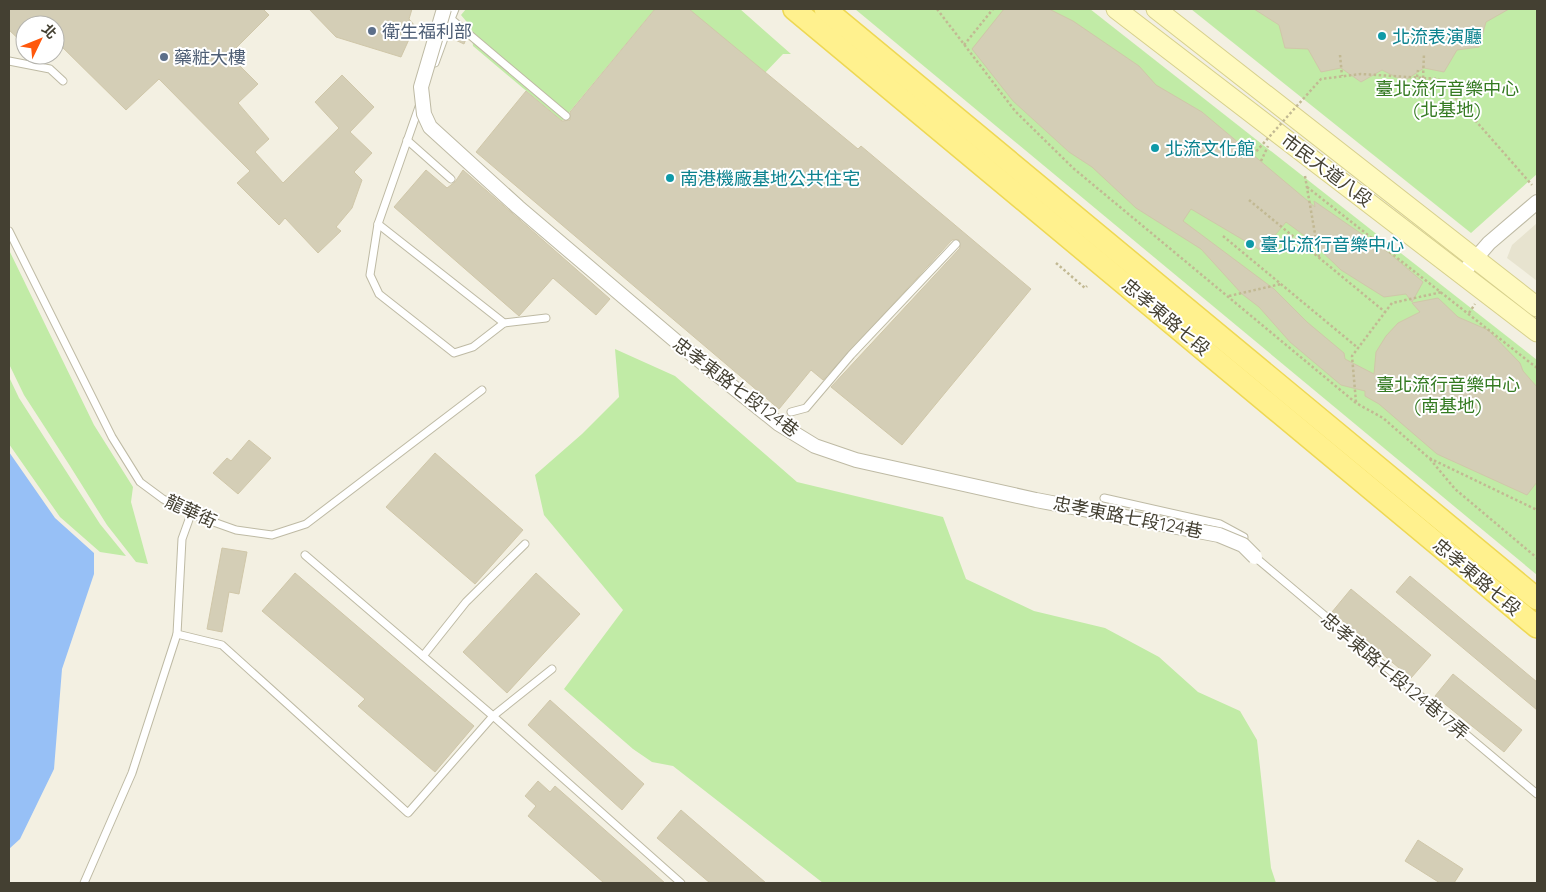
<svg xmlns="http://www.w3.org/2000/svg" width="1546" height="892" font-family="Quicksand,'Noto Sans TC',sans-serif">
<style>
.residential{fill:#e7e3cf}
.green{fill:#c1eba6}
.water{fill:#97c0f6}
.building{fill:#d4ceb6;stroke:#d0c7a9}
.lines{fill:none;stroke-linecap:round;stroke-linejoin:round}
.lane-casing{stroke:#bebaa4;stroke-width:9}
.street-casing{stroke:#bebaa4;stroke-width:16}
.secondary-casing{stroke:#d7d08c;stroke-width:21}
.primary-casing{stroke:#eed854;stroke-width:24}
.path{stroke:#c2b993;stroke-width:2.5;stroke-dasharray:2.5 2.5;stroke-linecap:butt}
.lane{stroke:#fff;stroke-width:7}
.street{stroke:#fff;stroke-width:14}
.secondary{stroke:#fffabf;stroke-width:19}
.primary{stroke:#fff18e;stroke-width:21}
.street-bridge-casing{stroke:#bebaa4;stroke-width:16;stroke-linecap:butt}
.path-bridge{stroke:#c2b993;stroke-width:2.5;stroke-dasharray:2.5 2.5;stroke-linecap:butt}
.street-bridge{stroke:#fff;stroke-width:14}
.service-dot{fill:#5c6f8a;stroke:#fff;stroke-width:2}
.culture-dot{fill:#0f9aa8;stroke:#fff;stroke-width:2}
.labels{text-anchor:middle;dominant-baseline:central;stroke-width:4;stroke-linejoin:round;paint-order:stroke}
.service-label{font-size:18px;fill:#4e5e75;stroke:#fff;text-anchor:start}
.culture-label{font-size:18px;fill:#0d838f;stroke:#fff;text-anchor:start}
.park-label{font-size:18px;fill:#347a21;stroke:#fff}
.street-label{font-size:18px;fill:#444032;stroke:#fff}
</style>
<rect width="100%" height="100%" fill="#f3f0e2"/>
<polygon class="residential" points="1537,223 1537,281 1507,258 1512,245"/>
<g class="green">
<polygon points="466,9 655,9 562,121 473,46 471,27 461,15"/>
<polygon points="688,9 740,9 791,54 783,54 763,75"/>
<polygon points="855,9 1090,9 1537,360 1537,575"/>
<polygon points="1191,9 1537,9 1537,174 1471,233"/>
<polygon points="9,250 94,425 133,487 131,502 148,564 136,562 107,525 70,466 24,395 9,364"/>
<polygon points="615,349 675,376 797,482 943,517 966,579 1034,611 1105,628 1159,657 1198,692 1240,711 1257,740 1271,868 1276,883 823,883 673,766 652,762 633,749 564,689 623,610 544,515 535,475 582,434 619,397"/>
<polygon points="9,377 19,398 100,524 126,556 100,552 60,517 9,444"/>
</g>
<polygon class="water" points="9,452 55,518 94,553 94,574 62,669 54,769 20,839 9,849"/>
<g class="building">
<polygon points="9,9 263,9 269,15 229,55 258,84 238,103 269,139 255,152 283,183 339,128 315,102 342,75 374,107 350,132 372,153 354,172 362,180 352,208 336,227 341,231 318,253 285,218 279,225 237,183 250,171 159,79 126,110 55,40 55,25 25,25 25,45 9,30"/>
<polygon points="309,9 412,9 409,19 415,26 401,57 336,37"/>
<polygon points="655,9 689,9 858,149 861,146 1031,289 902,445 831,387 960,248 959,240 952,240 823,380 811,370 779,409 476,152 526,91 562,121 570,120 570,112"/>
<polygon points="1004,9 1049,9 1073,21 1139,66 1156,85 1202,112 1315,207 1314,201 1389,253 1423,282 1412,302 1406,294 1384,297 1341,270 1309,239 1286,222 1262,251 1191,209 1183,221 1274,289 1307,322 1344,353 1345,359 1374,374 1376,352 1386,336 1398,323 1420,312 1412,303 1438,298 1458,317 1488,330 1520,363 1523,371 1537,387 1537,482 1527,495 1437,454 1379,404 1365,396 1365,391 1341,385 1290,342 1259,307 1242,294 1201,249 1136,208 1092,167 1069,152 1013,101 972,49"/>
<polygon points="1254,9 1509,9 1486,22 1479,47 1457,50 1444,72 1424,68 1404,81 1382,70 1361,82 1341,68 1321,72 1308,49 1285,48 1279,25"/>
<polygon points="455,29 466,39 464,44 451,38"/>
<polygon points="426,170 447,188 455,182 463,170 610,299 596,315 553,278 519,316 394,207"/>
<polygon points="249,440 271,458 238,494 213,473 227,458 231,461"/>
<polygon points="435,453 523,530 475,584 386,507"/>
<polygon points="222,548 247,552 239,594 229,592 222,632 207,629"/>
<polygon points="295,573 474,726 435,772 358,706 365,699 262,611"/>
<polygon points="536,573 580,614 507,693 463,652"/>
<polygon points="1410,576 1537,682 1537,710 1396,592"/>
<polygon points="1351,589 1431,655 1411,678 1332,612"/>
<polygon points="1453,674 1522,730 1504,752 1435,696"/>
<polygon points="550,700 644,784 622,810 528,725"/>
<polygon points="538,781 550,792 555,786 665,883 604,883 528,816 536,806 525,796"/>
<polygon points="681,810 766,883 710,883 657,838"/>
<polygon points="1418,840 1463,869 1454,883 1440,883 1405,861"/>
</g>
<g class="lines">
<g class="lane-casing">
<g id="lane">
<polyline points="455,9 451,19 566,116"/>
<polyline points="9,61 50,69 63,81"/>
<polyline points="435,63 451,19"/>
<polyline points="420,104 378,224 370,275 379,294 454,353 473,347 504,323 546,318"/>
<polyline points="407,140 451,179"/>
<polyline points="378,224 504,323"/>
<polyline points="9,231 112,437 140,482 163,499 191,514 236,530 272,535 306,524 482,390"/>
<polyline points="791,412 806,408 851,355 956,244"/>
<polyline points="1104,498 1220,524 1244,537 1243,545"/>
<polyline points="305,555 493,716 552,669"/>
<polyline points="1255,557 1537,794"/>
<polyline points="177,634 222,645 408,813 493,716 681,883"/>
<polyline points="423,656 466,602 525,544"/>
<polyline points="84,883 132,773 177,634 182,539 191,514"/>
</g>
</g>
<g class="street-casing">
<polyline id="street" points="1462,274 1489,243 1537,202"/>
</g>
<g class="secondary-casing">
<g id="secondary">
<polyline points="1116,9 1537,332"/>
<polyline points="1156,9 1537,307"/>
</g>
</g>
<g class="primary-casing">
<g id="primary">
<polyline points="794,9 1537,627"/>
<polyline points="825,9 1537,599"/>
</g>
</g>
<g class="path">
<polyline points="937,9 1015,111 1073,168 1356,403 1383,418 1429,458 1537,510"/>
<polyline points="964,45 993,9"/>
<polyline points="1340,55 1342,76"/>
<polyline points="1417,77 1418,70"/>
<polyline points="1423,78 1424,54"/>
<polyline points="1439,79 1532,185"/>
<polyline points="1261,161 1268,146"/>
<polyline points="1305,176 1319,257"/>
<polyline points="1307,187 1537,368"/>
<polyline points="1249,200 1385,312"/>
<polyline points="1223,236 1358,348"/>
<polyline points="1056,263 1085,288 1087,286"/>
<polyline points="1229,296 1281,284"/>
<polyline points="1469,313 1475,304"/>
<polyline points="1356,402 1352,356 1392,303 1442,292"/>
<polyline points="1430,459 1455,489 1537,558"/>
</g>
<use href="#lane" class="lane"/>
<use href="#street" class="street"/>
<use href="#secondary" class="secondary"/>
<use href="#primary" class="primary"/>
<g class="street-bridge-casing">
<polyline id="street-bridge" points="444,9 421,87 424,114 430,127 518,207 678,343 779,424 815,446 856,460 1036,500 1219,535 1243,545 1255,557"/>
</g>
<polyline class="path-bridge" points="1253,155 1321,79 1361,74 1439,79"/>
<use href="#street-bridge" class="street-bridge"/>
</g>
<g class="service-dot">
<circle cx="372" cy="31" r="5"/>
<circle cx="164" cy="57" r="5"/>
</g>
<g class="culture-dot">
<circle cx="1382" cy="36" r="5"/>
<circle cx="1155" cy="148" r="5"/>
<circle cx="670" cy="178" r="5"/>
<circle cx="1250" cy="244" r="5"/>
</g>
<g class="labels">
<g class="service-label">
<text x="382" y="31">衛生福利部</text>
<text x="174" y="57">藥粧大樓</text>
</g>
<g class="culture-label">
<text x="1392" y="36">北流表演廳</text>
<text x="1165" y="148">北流文化館</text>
<text x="680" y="178">南港機廠基地公共住宅</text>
<text x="1260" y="244">臺北流行音樂中心</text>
</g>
<g class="park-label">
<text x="1447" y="88">臺北流行音樂中心<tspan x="1447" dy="21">(北基地)</tspan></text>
<text x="1448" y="384">臺北流行音樂中心<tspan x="1448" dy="21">(南基地)</tspan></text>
</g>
<g class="street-label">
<text transform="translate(1327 170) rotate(37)">市民大道八段</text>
<text transform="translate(1166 317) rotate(40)">忠孝東路七段</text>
<text transform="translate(736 387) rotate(37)">忠孝東路七段124巷</text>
<text transform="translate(191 511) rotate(25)">龍華街</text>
<text transform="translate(1128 517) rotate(11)">忠孝東路七段124巷</text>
<text transform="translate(1477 577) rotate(40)">忠孝東路七段</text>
<text transform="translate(1395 676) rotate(40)">忠孝東路七段124巷17弄</text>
</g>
</g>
<rect width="1546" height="892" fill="none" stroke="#444032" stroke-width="20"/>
<g transform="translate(40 40) rotate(47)"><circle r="24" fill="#ffffff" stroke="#b4b3ad"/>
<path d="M0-4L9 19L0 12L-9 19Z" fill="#ff580c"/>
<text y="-8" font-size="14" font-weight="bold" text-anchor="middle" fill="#444032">北</text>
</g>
</svg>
